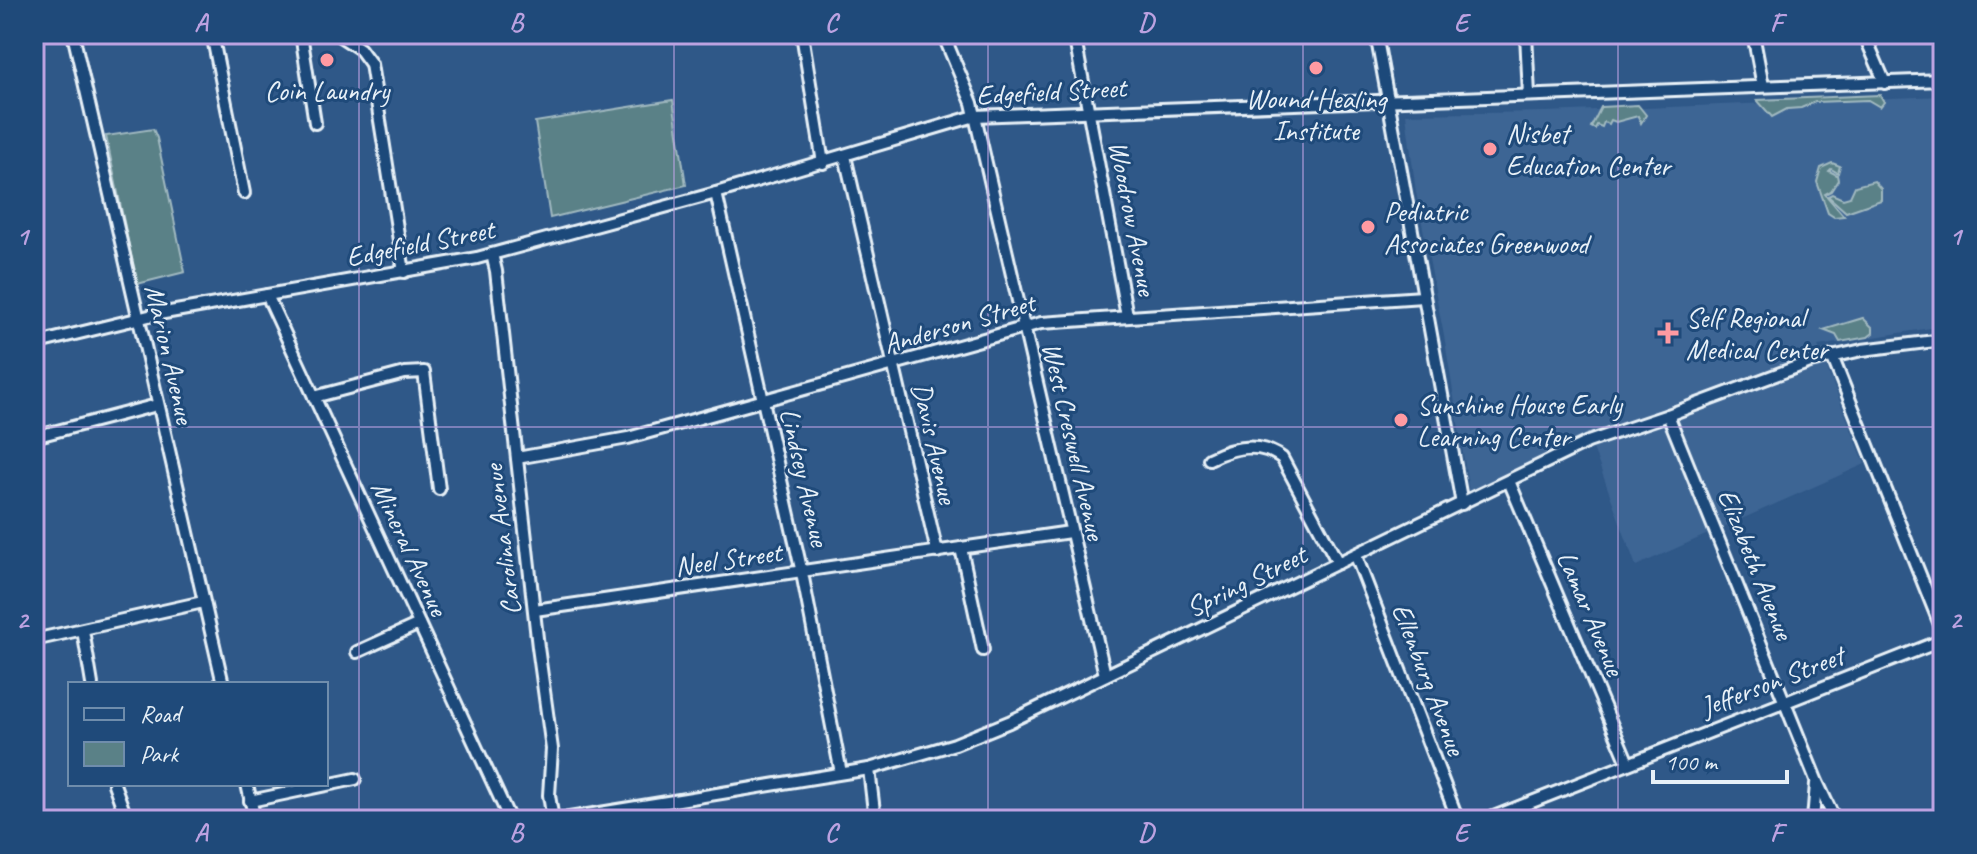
<svg xmlns="http://www.w3.org/2000/svg" width="1977" height="854" font-family="Caveat,sans-serif">
<style>
.built{fill:#3e6594}
.green{fill:#5a8187;stroke:#a1b9c0;stroke-width:2}
.lines{fill:none;stroke-linecap:round;stroke-linejoin:round}
.minor-casing{stroke:#e8f1f8;stroke-width:16}
.minor{stroke:#1f4a7a;stroke-width:10}
.grid{fill:none;stroke:#bca2e1;stroke-width:2;stroke-opacity:0.55}
.poi-dot{fill:#ff9aa2;stroke:#1f4a7a;stroke-width:3}
.labels{text-anchor:middle;dominant-baseline:central;stroke-width:6;stroke-linejoin:round;paint-order:stroke}
.poi-label{font-size:28px;fill:#e8f1f8;stroke:#1f4a7a;text-anchor:start}
.street-label{font-size:28px;fill:#e8f1f8;stroke:#1f4a7a}
.neatline{fill:none;stroke:#bca2e1;stroke-width:3}
.grid-label{font-size:26px;text-anchor:middle;font-weight:bold;fill:#bca2e1}
</style>
<rect width="100%" height="100%" fill="#2f5888"/>
<filter id="ink" filterUnits="userSpaceOnUse"><feTurbulence type="fractalNoise" baseFrequency=".0125" numOctaves="2"/><feDisplacementMap in="SourceGraphic" scale="16" xChannelSelector="R" yChannelSelector="G"/><feConvolveMatrix kernelMatrix="1 2 1 2 8 2 1 2 1" color-interpolation-filters="sRGB"/></filter>
<g filter="url(#ink)">
<polygon class="built" points="1943,96 1943,326 1818,346 1865,464 1636,566 1589,437 1469,491 1445,341 1416,192 1406,114 1546,112"/>
<g class="green">
<polygon points="1880,95 1884,102 1880,107 1868,100 1815,102 1801,108 1787,109 1772,117 1757,100"/>
<polygon points="673,100 686,185 550,218 535,122"/>
<polygon points="1638,105 1646,115 1641,123 1638,116 1616,122 1611,120 1609,124 1604,122 1602,127 1597,125 1595,129 1591,127 1601,107"/>
<polygon points="153,129 157,138 185,272 137,284 106,136"/>
<polygon points="1832,163 1840,166 1838,173 1831,169 1829,171 1837,175 1838,180 1831,191 1825,194 1844,216 1834,217 1828,213 1817,182 1821,168"/>
<polygon points="1874,181 1881,189 1881,200 1846,212 1828,196 1832,194 1843,199 1850,197 1855,186"/>
<polygon points="1863,318 1873,328 1873,333 1868,337 1840,342 1836,335 1823,330"/>
</g>
<g class="lines">
<g class="minor-casing">
<g id="minor">
<polyline points="73,34 223,684"/>
<polyline points="212,34 244,193"/>
<polyline points="301,34 315,123"/>
<polyline points="337,34 360,49 371,64 404,272"/>
<polyline points="802,34 823,163"/>
<polyline points="943,34 972,103 1105,675"/>
<polyline points="1074,34 1127,316"/>
<polyline points="1376,34 1462,504"/>
<polyline points="1526,34 1529,95"/>
<polyline points="1753,34 1763,86"/>
<polyline points="1864,34 1885,83"/>
<polyline points="845,156 937,552"/>
<polyline points="716,193 802,573 841,773"/>
<polyline points="492,254 496,271 538,647 552,749 549,795 553,820"/>
<polyline points="267,295 510,820"/>
<polyline points="34,344 153,315 477,258 716,193 975,116 1943,80"/>
<polyline points="1832,356 1943,632"/>
<polyline points="314,397 405,373 424,372 439,489"/>
<polyline points="1668,415 1817,782 1835,820"/>
<polyline points="34,437 157,405"/>
<polyline points="517,458 628,438 1041,323 1423,297"/>
<path d="M1209,459C1233,447 1259,441 1282,458L1338,563"/>
<polyline points="1509,481 1628,763"/>
<polyline points="961,548 983,650"/>
<polyline points="1356,556 1458,820"/>
<polyline points="535,610 1070,532"/>
<polyline points="83,630 92,684"/>
<polyline points="34,640 203,602"/>
<polyline points="357,652 419,624"/>
<polyline points="869,769 875,820"/>
<polyline points="114,784 127,820"/>
<polyline points="247,784 255,820"/>
<polyline points="250,801 355,779"/>
<polyline points="557,820 869,769 955,744 1009,722 1588,442 1668,415 1810,362 1862,350 1943,340"/>
<polyline points="1486,820 1943,640"/>
<polyline points="1813,820 1816,784"/>
</g>
</g>
<use href="#minor" class="minor"/>
</g>
</g>
<path class="grid" d="M359,34V820M674,34V820M988,34V820M1303,34V820M1618,34V820M34,427H1943"/>
<g class="poi-dot">
<circle cx="327" cy="60" r="8"/>
<circle cx="1316" cy="68" r="8"/>
<circle cx="1490" cy="149" r="8"/>
<circle cx="1368" cy="227" r="8"/>
<path d="M1664 321h8v8h8v8h-8v8h-8v-8h-8v-8h8z"/>
<circle cx="1401" cy="420" r="8"/>
</g>
<g class="labels">
<g class="poi-label">
<text x="327" y="90" text-anchor="middle">Coin Laundry</text>
<text x="1316" y="98" text-anchor="middle">Wound Healing<tspan x="1316" dy="32">Institute</tspan></text>
<text x="1506" y="133">Nisbet<tspan x="1506" dy="32">Education Center</tspan></text>
<text x="1384" y="211">Pediatric<tspan x="1384" dy="32">Associates Greenwood</tspan></text>
<text x="1686" y="317">Self Regional<tspan x="1686" dy="32">Medical Center</tspan></text>
<text x="1417" y="404">Sunshine House Early<tspan x="1417" dy="32">Learning Center</tspan></text>
</g>
<g class="street-label">
<text transform="translate(1051 91) rotate(-3)">Edgefield Street</text>
<text transform="translate(1133 218) rotate(79)">Woodrow Avenue</text>
<text transform="translate(420 243) rotate(-11)">Edgefield Street</text>
<text transform="translate(959 323) rotate(-16)">Anderson Street</text>
<text transform="translate(170 354) rotate(77)">Marion Avenue</text>
<text transform="translate(1074 441) rotate(77)">West Creswell Avenue</text>
<text transform="translate(935 443) rotate(77)">Davis Avenue</text>
<text transform="translate(805 477) rotate(77)">Lindsey Avenue</text>
<text transform="translate(502 540) rotate(-97)">Carolina Avenue</text>
<text transform="translate(410 548) rotate(65)">Mineral Avenue</text>
<text transform="translate(728 559) rotate(-8)">Neel Street</text>
<text transform="translate(1756 564) rotate(68)">Elizabeth Avenue</text>
<text transform="translate(1246 581) rotate(-26)">Spring Street</text>
<text transform="translate(1591 613) rotate(67)">Lamar Avenue</text>
<text transform="translate(1429 679) rotate(69)">Ellenburg Avenue</text>
<text transform="translate(1772 681) rotate(-21)">Jefferson Street</text>
</g>
</g>
<rect width="1977" height="854" fill="none" stroke="#1f4a7a" stroke-width="88"/>
<rect x="68" y="682" width="260" height="104" fill="#1f4a7a" stroke="#6f8dac" stroke-width="2"/>
<rect x="84" y="708" width="40" height="12" fill="#1f4a7a" stroke="#6f8dac" stroke-width="2"/>
<text x="140" y="722" font-size="24" fill="#e8f1f8">Road</text>
<rect x="84" y="742" width="40" height="24" fill="#5a8187" stroke="#6f8dac" stroke-width="2"/>
<text x="140" y="762" font-size="24" fill="#e8f1f8">Park</text>
<path d="M1653 770v12h134v-12" fill="none" stroke="#e8f1f8" stroke-width="4"/>
<text x="1665" y="770" font-size="24" fill="#e8f1f8" stroke="#1f4a7a" stroke-width="6" paint-order="stroke">100 m</text>
<rect x="44" y="44" width="1889" height="766" class="neatline"/>
<g class="grid-label">
<text x="201" y="31">A</text>
<text x="516" y="31">B</text>
<text x="831" y="31">C</text>
<text x="1146" y="31">D</text>
<text x="1461" y="31">E</text>
<text x="1776" y="31">F</text>
<text x="22" y="245">1</text>
<text x="1955" y="245">1</text>
<text x="22" y="628">2</text>
<text x="1955" y="628">2</text>
<text x="201" y="841">A</text>
<text x="516" y="841">B</text>
<text x="831" y="841">C</text>
<text x="1146" y="841">D</text>
<text x="1461" y="841">E</text>
<text x="1776" y="841">F</text>
</g>
</svg>
